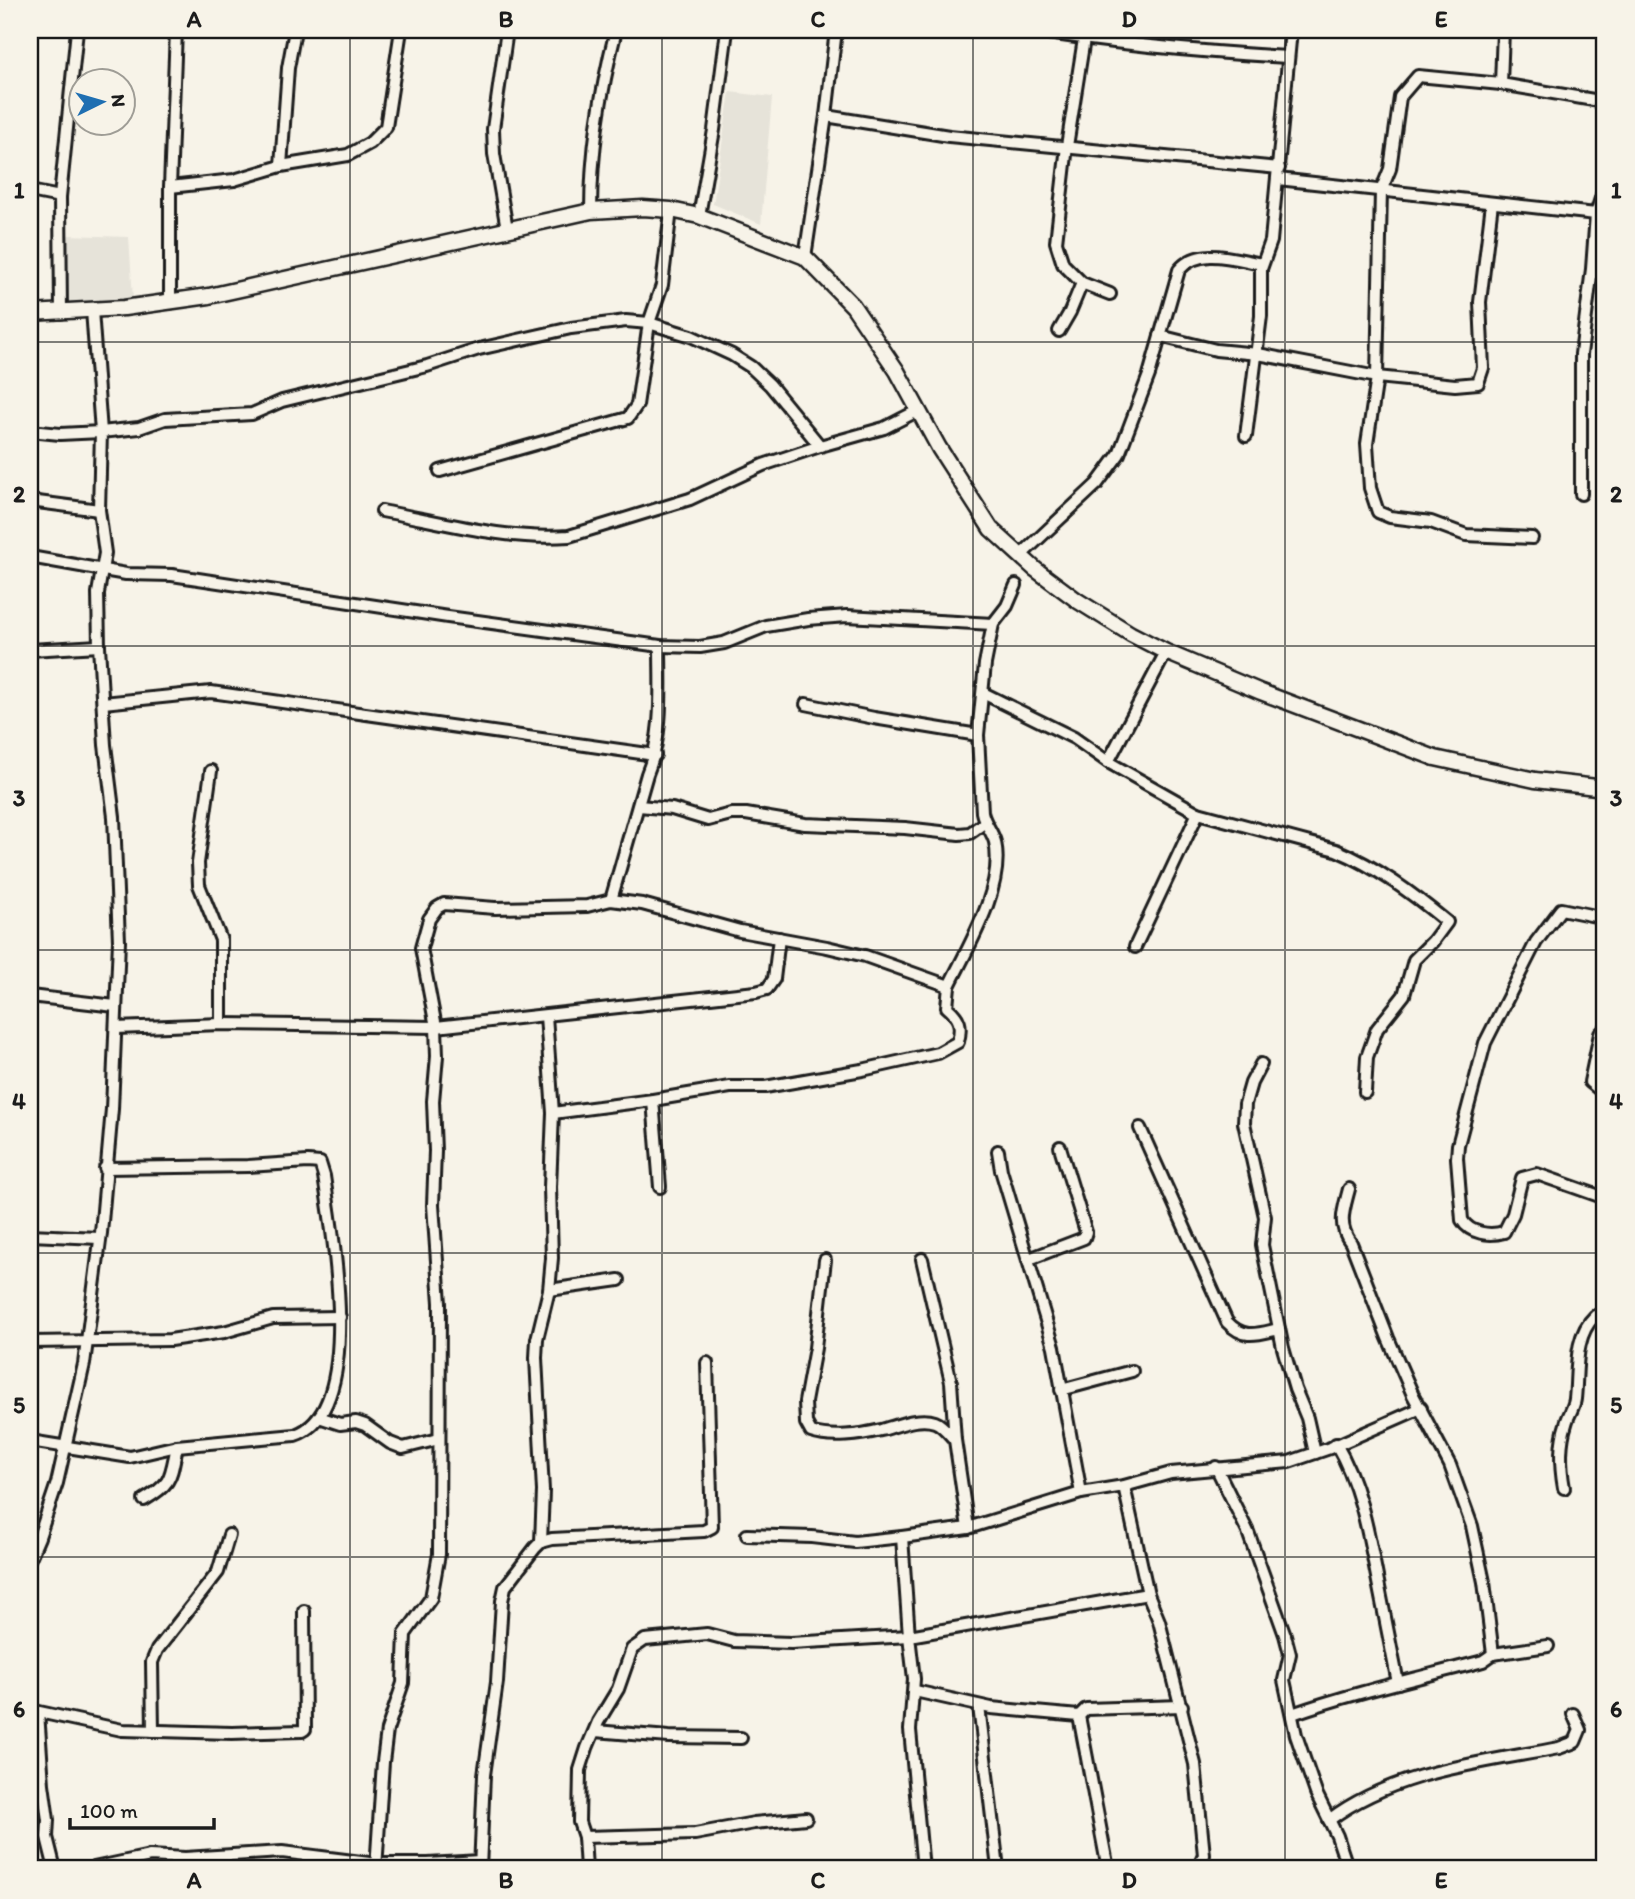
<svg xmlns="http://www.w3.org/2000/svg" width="1635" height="1899" font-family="Itim,sans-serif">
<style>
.built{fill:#e6e3d9}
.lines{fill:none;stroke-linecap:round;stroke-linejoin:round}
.street-casing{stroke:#1c1c1c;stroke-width:16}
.secondary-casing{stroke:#1c1c1c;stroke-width:19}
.street{stroke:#f7f3e8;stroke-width:10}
.secondary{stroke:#f7f3e8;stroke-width:14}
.grid{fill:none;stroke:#1c1c1c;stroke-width:2;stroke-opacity:0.55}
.neatline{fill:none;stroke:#1c1c1c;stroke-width:2.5}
.grid-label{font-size:23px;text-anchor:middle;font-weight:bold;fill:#1c1c1c}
</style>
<rect width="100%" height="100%" fill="#f7f3e8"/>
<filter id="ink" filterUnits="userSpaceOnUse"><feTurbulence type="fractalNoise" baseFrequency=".0143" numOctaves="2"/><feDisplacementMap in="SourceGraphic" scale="14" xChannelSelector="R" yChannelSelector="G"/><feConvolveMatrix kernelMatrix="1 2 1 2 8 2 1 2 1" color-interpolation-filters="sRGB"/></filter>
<g filter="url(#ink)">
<g class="built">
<polygon points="730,92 772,97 761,224 713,204"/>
<polygon points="66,235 129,237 133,299 68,307"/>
</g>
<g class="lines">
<g class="street-casing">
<g id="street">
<path d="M1029,30C1115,44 1201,52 1288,57"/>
<polyline points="1084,39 1067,146 1056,242 1063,264 1082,283 1110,294"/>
<polyline points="1501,84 1503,30"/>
<polyline points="826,116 949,136 1279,168"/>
<polyline points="281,166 288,68 295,30"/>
<polyline points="1278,179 1596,214"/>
<polyline points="170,187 234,180 281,166 348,155 370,143 386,127 401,30"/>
<polyline points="30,191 60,197"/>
<path d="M591,211C591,150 601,89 616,30"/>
<polyline points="699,216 714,130 727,30"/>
<polyline points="507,229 494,154 493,129 507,30"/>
<polyline points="805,257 826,116 836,30"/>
<polyline points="170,303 170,187 176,30"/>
<polyline points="61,313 60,197 77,30"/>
<polyline points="1059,331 1070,312 1082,283"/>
<polyline points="1160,336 1216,350 1258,354 1377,377 1455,385 1478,383 1483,368 1480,302 1492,203"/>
<polyline points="30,431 60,434 101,432 92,310"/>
<polyline points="1246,436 1261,316 1261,269 1271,241 1272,230 1291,30"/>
<polyline points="440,471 628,418 637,405 649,323 662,285 671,210"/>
<polyline points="1581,494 1581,354 1592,269 1596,214 1605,186"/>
<polyline points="30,501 99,510"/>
<path d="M382,511C442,522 507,541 569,536L690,499L763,465L820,446L884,428L919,410"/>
<polyline points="1532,538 1466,535 1431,522 1390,517 1378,512 1370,488 1367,444 1377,377 1381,191 1390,169 1400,97 1418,76 1501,84 1605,102"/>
<path d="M1020,556L1097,484L1119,454L1149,375L1179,270C1199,246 1234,259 1262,264"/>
<polyline points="30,557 126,574 172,575 448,617 660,646 700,647 724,643 766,626 808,619 847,616 993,624"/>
<polyline points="30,650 99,646"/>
<path d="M983,693L1074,738L1108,762L1198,813L1336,850C1377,867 1413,894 1447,922L1433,941L1414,960L1404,995L1377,1029L1367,1057L1365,1092"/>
<polyline points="103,703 211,692 655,755"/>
<polyline points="806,704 874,718 978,735"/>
<polyline points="1108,762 1166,652"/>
<polyline points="211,771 198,863 199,885 221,940 221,1024"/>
<polyline points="639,806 672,809 708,820 731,814 746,814 805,824 905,828 959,834 970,833 984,823"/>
<path d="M611,900L647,774C664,733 660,689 660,646"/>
<path d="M1605,918L1561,909L1536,942L1485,1043L1458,1145L1457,1158L1462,1220C1470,1234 1490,1236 1504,1232L1513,1214L1522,1178L1537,1174L1605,1198"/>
<polyline points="1135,947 1198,813"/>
<path d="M949,986C968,947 1005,887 995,842C992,831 984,823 982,812L978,735L985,664L993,624L1007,606L1016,585"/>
<polyline points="30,996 115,1006"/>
<polyline points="116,1028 221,1024 436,1027 756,992 767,989 774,979 779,938"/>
<polyline points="1605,1029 1600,1034 1590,1082 1600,1090 1605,1091"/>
<polyline points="1261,1064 1251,1083 1245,1104 1244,1123 1265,1217 1262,1245 1283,1348 1295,1389 1307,1418 1315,1453"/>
<polyline points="653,1100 660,1187"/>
<path d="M1140,1128L1227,1322C1244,1340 1257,1334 1279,1329"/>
<polyline points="998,1151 1001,1170 1054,1347 1081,1493"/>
<path d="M1349,1189C1344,1209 1337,1225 1351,1243L1388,1338L1413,1395L1450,1465L1472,1526L1484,1582L1493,1654"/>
<polyline points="30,1235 99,1238"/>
<polyline points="922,1259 951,1382 955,1440 968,1528"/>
<polyline points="1029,1259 1084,1238 1086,1232 1060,1147"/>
<path d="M825,1260L815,1348L805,1402L806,1423L811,1432C831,1439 861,1435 881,1430C897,1426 919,1416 935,1422C943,1425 949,1434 955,1440"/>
<polyline points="549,1290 619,1280"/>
<polyline points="30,1342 170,1340 224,1332 273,1318 340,1317"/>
<polyline points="1061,1390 1132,1371"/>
<polyline points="319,1417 340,1424 356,1422 365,1425 390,1443 403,1448 439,1439"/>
<path d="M30,1441L130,1457L177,1446L295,1435C366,1411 332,1233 324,1176L320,1163L308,1162L248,1166L105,1168"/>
<path d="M1336,1444C1360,1485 1368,1531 1377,1577C1384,1612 1391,1648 1398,1683"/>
<polyline points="1216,1467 1248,1532 1285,1635 1290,1654 1284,1680 1296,1735 1316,1793 1337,1836 1348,1869"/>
<polyline points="1124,1486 1171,1473 1289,1462 1330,1448 1421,1408"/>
<path d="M1564,1488C1560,1466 1559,1445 1566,1424C1568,1415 1574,1408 1575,1399C1578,1372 1573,1337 1595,1316L1605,1314"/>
<path d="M144,1500C173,1483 170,1478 177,1446"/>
<polyline points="747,1535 812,1537 855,1542 902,1537 968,1528 1081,1493 1124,1486 1148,1594 1159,1621 1195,1764 1204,1855 1198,1869"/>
<polyline points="902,1537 909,1636 914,1679 910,1730 923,1869"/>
<polyline points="541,1542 543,1491 536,1358 537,1339 549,1290 552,1258 550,1187 553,1113 546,1016"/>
<polyline points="30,1558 39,1537 57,1483 84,1364 101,1233 112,1109 119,941 114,817 105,745 99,646 98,593 105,553 99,510 101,432 139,428 165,419 252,414 282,401 427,366 479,349 571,328 626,321 649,323 691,336 732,355 751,367 770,385 820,446"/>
<polyline points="915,1691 991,1708 1079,1716"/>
<polyline points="979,1706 998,1869"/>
<polyline points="30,1710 122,1730 232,1733 302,1731 305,1729 304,1611"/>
<polyline points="38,1712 43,1784 48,1820 47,1837 55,1869"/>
<path d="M1292,1714C1355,1692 1419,1678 1483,1661L1493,1654L1548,1646"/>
<polyline points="153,1731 152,1662 157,1650 218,1572 229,1535"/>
<polyline points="595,1731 669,1737 741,1738"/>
<path d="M1329,1820C1394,1771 1481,1763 1559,1748L1575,1742L1580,1730L1573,1714"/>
<polyline points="584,1837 695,1834 754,1823 806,1818"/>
<polyline points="89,1869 150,1856 185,1858 282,1852 377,1864 428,1864 480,1861"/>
<path d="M376,1869L383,1762L387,1730L403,1683L405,1634L431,1598L439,1554L440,1303L433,1205L435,1151L433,1101L437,1056L436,1027L421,948L429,919L437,908L444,904L495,908L587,906L611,900L642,904L740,931L827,947L865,956L949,986L947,1007C960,1018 962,1025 958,1042L938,1053L862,1070L765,1087H730L653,1100L553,1113"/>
<polyline points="480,1869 484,1775 497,1682 502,1601 505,1587 535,1548 541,1542 552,1539 704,1531 712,1527 707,1363"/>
<polyline points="586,1869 584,1837 579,1822 580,1770 587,1748 598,1722 618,1689 632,1649 645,1640 707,1634 734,1641 791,1643 909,1636 1148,1594"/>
<polyline points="1108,1869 1079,1716 1086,1709 1182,1706"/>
</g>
</g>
<g class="secondary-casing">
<polyline id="secondary" points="30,313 124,308 209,296 591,211 643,208 671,210 699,216 805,257 853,306 897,371 939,448 991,529 1035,569 1078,601 1131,634 1166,652 1261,692 1435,758 1535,780 1605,788"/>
</g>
<use href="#street" class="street"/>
<use href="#secondary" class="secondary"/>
</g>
</g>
<path class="grid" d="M350,30V1869M662,30V1869M973,30V1869M1285,30V1869M30,342H1605M30,646H1605M30,950H1605M30,1253H1605M30,1557H1605"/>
<rect width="1635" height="1899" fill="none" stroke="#f7f3e8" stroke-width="77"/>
<g transform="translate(102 102) rotate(85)"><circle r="33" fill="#f7f3e8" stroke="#9f9d96" stroke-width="2"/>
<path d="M0-5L12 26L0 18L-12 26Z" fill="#1f6fb2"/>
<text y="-10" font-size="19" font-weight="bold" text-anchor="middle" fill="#1c1c1c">N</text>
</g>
<path d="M70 1818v10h144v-10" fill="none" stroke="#1c1c1c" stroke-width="3.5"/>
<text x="80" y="1818" font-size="21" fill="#1c1c1c" stroke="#f7f3e8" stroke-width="5" paint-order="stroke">100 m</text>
<rect x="38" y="38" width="1558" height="1822" class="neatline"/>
<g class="grid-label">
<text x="194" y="27">A</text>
<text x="506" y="27">B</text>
<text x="818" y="27">C</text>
<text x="1129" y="27">D</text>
<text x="1441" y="27">E</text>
<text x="19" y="198">1</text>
<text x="1616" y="198">1</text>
<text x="19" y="502">2</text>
<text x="1616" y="502">2</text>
<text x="19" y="806">3</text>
<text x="1616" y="806">3</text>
<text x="19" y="1109">4</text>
<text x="1616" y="1109">4</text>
<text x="19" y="1413">5</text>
<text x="1616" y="1413">5</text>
<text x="19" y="1717">6</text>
<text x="1616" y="1717">6</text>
<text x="194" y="1888">A</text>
<text x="506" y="1888">B</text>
<text x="818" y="1888">C</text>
<text x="1129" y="1888">D</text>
<text x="1441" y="1888">E</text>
</g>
</svg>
